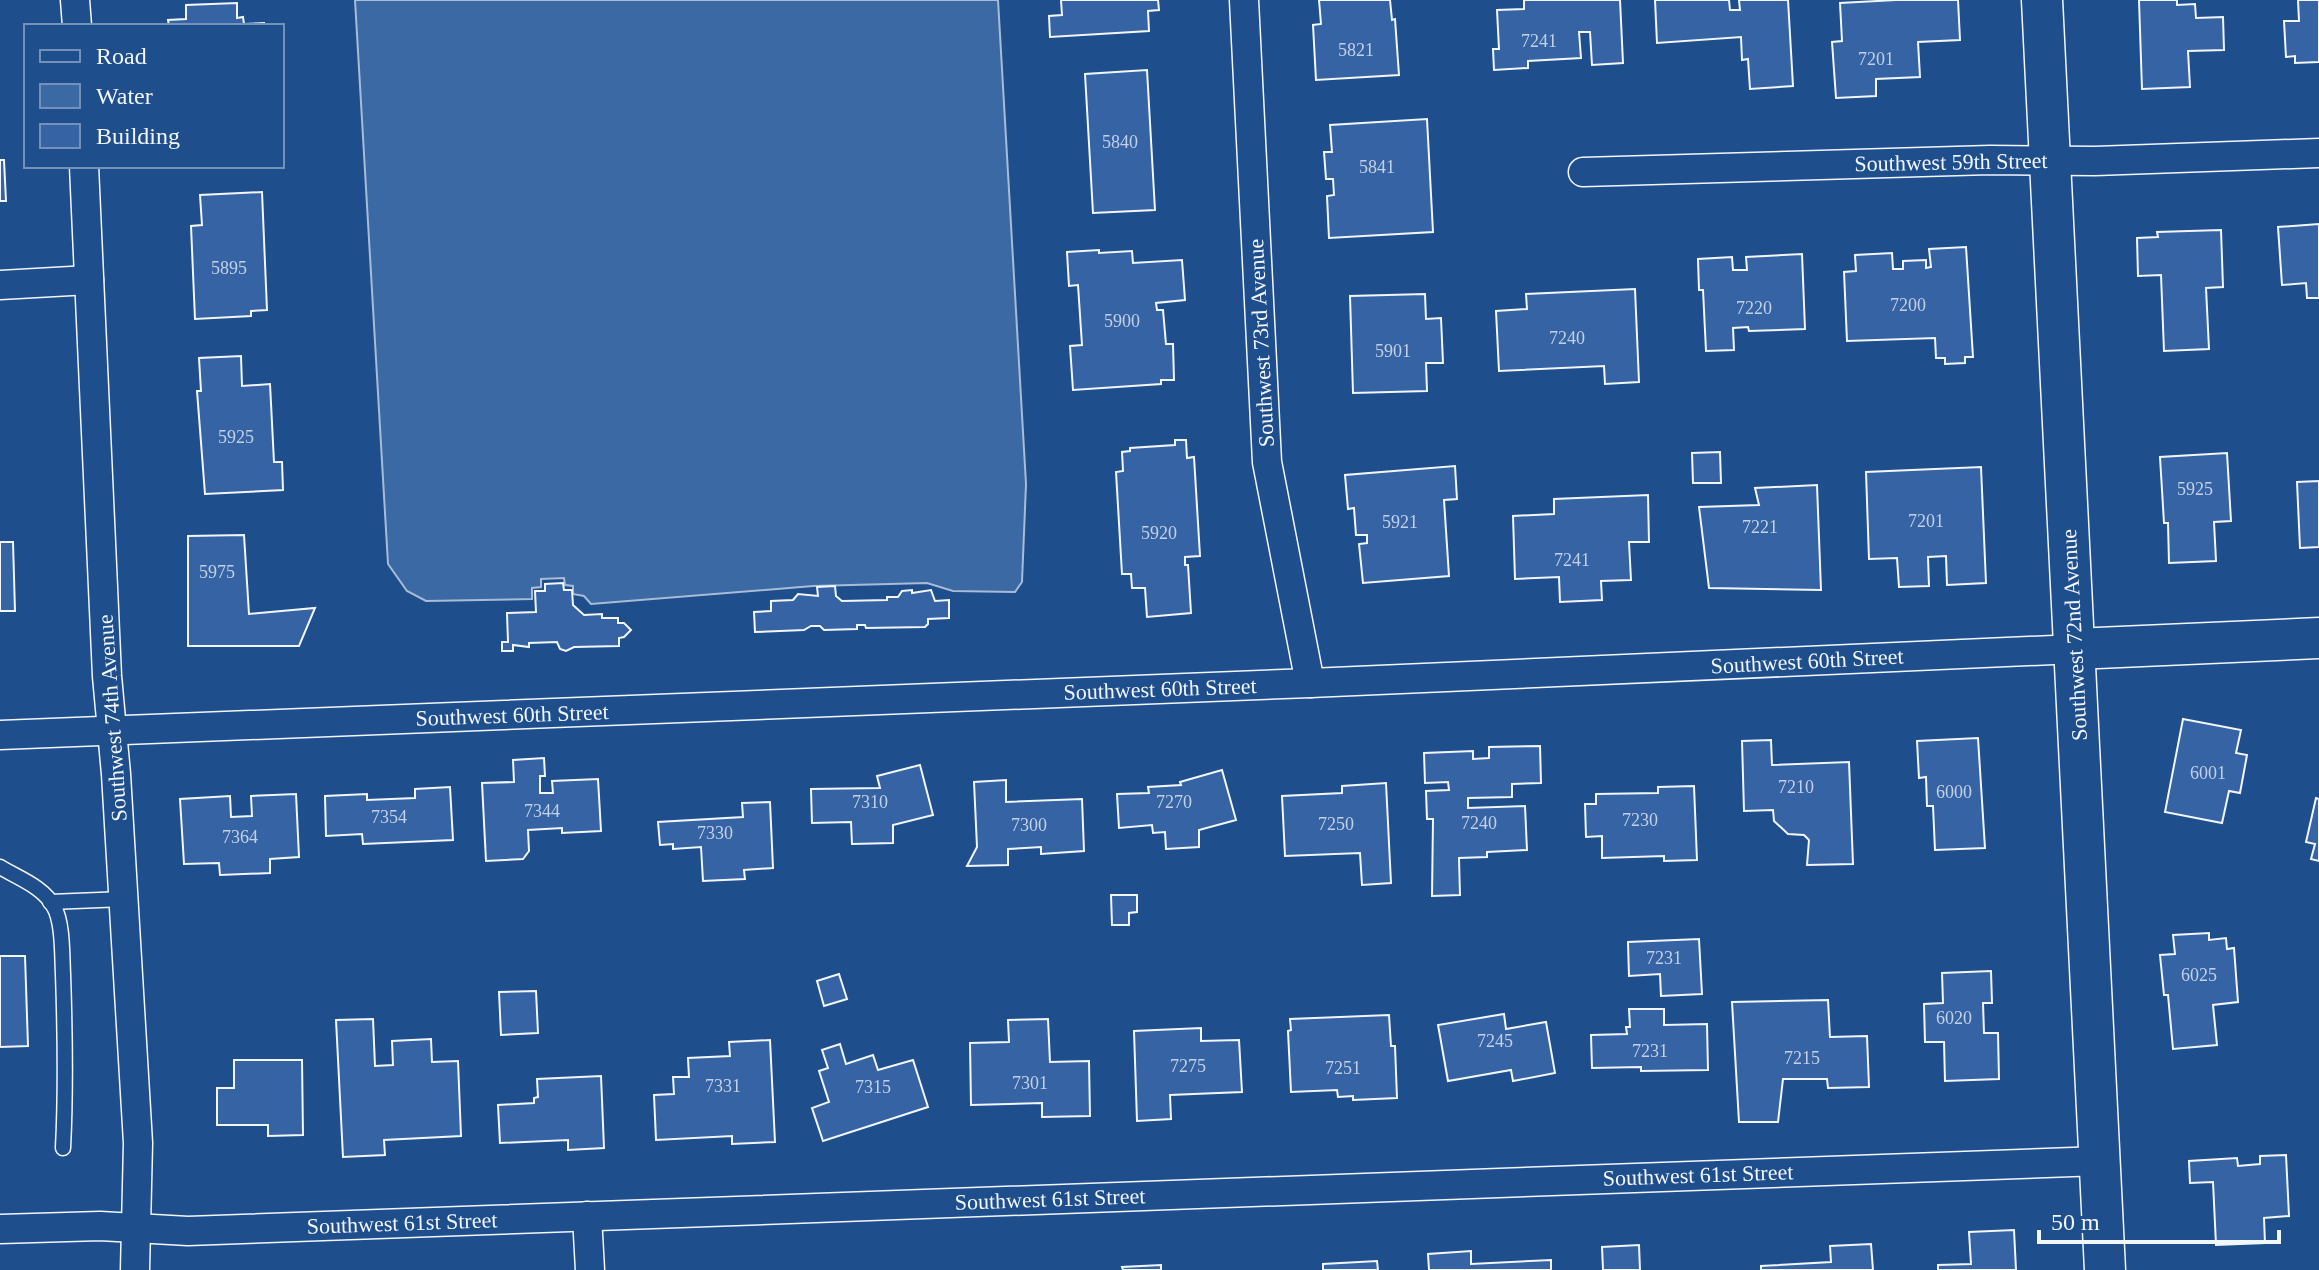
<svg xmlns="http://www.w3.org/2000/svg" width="2319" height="1270" font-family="'Times New Roman',serif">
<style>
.water{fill:#3b69a3;stroke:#a8bbd7;stroke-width:2}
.building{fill:#3563a3;stroke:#f2f6ff;stroke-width:2}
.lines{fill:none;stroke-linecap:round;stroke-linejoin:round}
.lane-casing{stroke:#f2f6ff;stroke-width:17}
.street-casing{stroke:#f2f6ff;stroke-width:31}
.secondary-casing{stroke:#f2f6ff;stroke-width:43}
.lane{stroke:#1f4e8c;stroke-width:14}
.street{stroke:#1f4e8c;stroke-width:28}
.secondary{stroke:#1f4e8c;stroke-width:40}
.labels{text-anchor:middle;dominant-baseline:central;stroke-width:6;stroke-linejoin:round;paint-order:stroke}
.number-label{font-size:18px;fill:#c3d1e8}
.street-label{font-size:22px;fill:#f2f6ff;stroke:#1f4e8c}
</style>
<rect width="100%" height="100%" fill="#1f4e8c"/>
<polygon class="water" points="355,0 998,0 1026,484 1022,582 1015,592 953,591 927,583 813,586 591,604 584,596 573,594 573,586 565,585 564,578 541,579 541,587 532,588 532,599 426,601 407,591 388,564"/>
<g class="building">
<polygon points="1061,0 1158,0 1159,10 1148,11 1149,31 1050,37 1049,16 1062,15"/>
<polygon points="1319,0 1390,0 1392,20 1395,19 1399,75 1316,80 1313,25 1321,24"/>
<polygon points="1524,0 1620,0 1623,63 1592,65 1590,32 1579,32 1581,58 1528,61 1528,68 1494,70 1493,49 1499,49 1497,10 1524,9"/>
<polygon points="1655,0 1729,0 1730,10 1740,10 1739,0 1788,0 1793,86 1750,89 1748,59 1742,60 1741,37 1657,43"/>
<polygon points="1896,0 1958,0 1960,40 1918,42 1920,77 1876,79 1876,96 1836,98 1832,42 1842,41 1840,3"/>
<polygon points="2139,0 2177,0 2177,5 2195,4 2196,18 2223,17 2224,50 2188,51 2190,87 2142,89"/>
<polygon points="2298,0 2319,0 2319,62 2295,63 2295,56 2286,57 2284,21 2299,21"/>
<polygon points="237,3 237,18 243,17 244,24 264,23 264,26 169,26 168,20 186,19 186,5"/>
<polygon points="1147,70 1155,210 1093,213 1085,74"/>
<polygon points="1427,119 1433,232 1329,238 1327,196 1334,195 1333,179 1326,179 1324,152 1332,152 1330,125"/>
<polygon points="0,160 4,160 6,201 0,201"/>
<polygon points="262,192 267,310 251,311 251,316 195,319 191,226 202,225 200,195"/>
<polygon points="2319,224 2319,298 2307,298 2306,283 2282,285 2278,227"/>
<polygon points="2221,230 2223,287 2206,288 2209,349 2164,351 2161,275 2138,276 2137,238 2158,237 2157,232"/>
<polygon points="1966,247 1973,357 1965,357 1965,363 1945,364 1945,358 1936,358 1935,338 1847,341 1844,272 1856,271 1855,255 1892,253 1893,269 1903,269 1903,261 1926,260 1926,268 1931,267 1929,249"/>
<polygon points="1099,250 1099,253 1132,251 1133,263 1182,260 1185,300 1156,303 1157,310 1163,310 1166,344 1173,344 1174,380 1161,380 1161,384 1073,390 1070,346 1082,345 1078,285 1069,286 1067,252"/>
<polygon points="1802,254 1805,329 1749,331 1748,327 1733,328 1734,350 1706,351 1703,290 1699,290 1698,259 1732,257 1733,270 1747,270 1746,257"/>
<polygon points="1635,289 1639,382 1605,384 1604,366 1499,371 1496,311 1527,309 1526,294"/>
<polygon points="1425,294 1426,319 1441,318 1443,363 1426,363 1427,391 1353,393 1350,296"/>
<polygon points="241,356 242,386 270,384 274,462 282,462 283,490 205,494 197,391 201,391 199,358"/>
<polygon points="1175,440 1186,440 1187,458 1194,457 1200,556 1185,557 1185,565 1188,565 1191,613 1147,617 1145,588 1132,588 1131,574 1122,574 1116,472 1123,471 1122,452 1130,451 1130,448 1175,445"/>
<polygon points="1720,452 1721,483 1693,483 1692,453"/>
<polygon points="2227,453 2231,521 2214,522 2216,561 2169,563 2168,523 2164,523 2160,457"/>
<polygon points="1455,466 1457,499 1444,500 1449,576 1363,583 1359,544 1367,543 1367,535 1356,535 1354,508 1348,509 1345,475"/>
<polygon points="1981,467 1986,583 1947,585 1946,556 1928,557 1929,586 1899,587 1897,558 1869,559 1866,472"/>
<polygon points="2319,481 2319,547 2300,548 2297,482"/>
<polygon points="1817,485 1821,590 1709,588 1699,507 1759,505 1755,488"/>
<polygon points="1648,495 1649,542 1629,542 1631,580 1601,581 1602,600 1560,602 1559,577 1515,579 1513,516 1554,514 1554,499"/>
<polygon points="244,535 249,614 315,608 299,646 188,646 188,536"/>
<polygon points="0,542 13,542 15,611 0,611"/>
<polygon points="563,583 564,590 572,590 573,605 584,615 602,614 602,618 618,618 618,623 624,623 631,630 624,637 619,638 619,646 574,647 566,651 560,649 557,642 529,643 529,647 513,645 513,651 502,651 502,642 508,642 507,613 536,612 535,591 545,591 545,584"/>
<polygon points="835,586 836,596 842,601 887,600 887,597 898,597 902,591 912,590 912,593 931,590 935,601 949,600 949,618 928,619 928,624 925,627 866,628 865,625 857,625 857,629 824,630 820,626 811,626 804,630 755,632 754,612 771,611 771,601 793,600 798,594 818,596 817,587"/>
<polygon points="2183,719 2241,730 2236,753 2247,755 2240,793 2229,791 2222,823 2165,812"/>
<polygon points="1978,738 1985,848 1935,850 1933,806 1927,806 1926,777 1919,778 1917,741"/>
<polygon points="1771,740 1772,765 1849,762 1853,864 1807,865 1809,840 1804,835 1788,834 1774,821 1773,810 1744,811 1742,741"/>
<polygon points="1540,746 1541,783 1512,784 1512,797 1468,798 1468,808 1525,806 1527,850 1487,852 1487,857 1459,858 1460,895 1432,896 1433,819 1427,819 1426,791 1449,790 1448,782 1425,783 1424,753 1473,751 1473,759 1489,758 1489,747"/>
<polygon points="544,758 545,776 540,776 540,793 553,793 552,781 598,779 601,831 562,833 562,828 528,830 529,851 523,859 486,861 482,783 514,782 513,760"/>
<polygon points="920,765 933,815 893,825 893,843 852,844 851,822 812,823 811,789 880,788 877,776"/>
<polygon points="1222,770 1236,820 1199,830 1199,847 1166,849 1165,832 1153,833 1152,825 1119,828 1117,794 1149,793 1148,787 1181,785 1180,782"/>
<polygon points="1006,780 1006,802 1082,799 1084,851 1041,854 1041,847 1008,849 1008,865 967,866 977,847 974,782"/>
<polygon points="1386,783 1391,883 1362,885 1360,853 1285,856 1282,796 1342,793 1342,786"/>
<polygon points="1694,786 1697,860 1664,861 1664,856 1602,858 1602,836 1586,837 1585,804 1596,804 1596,794 1658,793 1658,787"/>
<polygon points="450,787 453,840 363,844 362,834 326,836 325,796 367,794 367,800 415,798 415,789"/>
<polygon points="296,794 299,857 270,859 270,873 220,875 219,863 184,864 180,799 230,796 231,817 252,816 251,796"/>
<polygon points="2316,798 2319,799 2319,861 2311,859 2315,844 2306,842"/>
<polygon points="770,802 773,868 744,870 745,879 703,881 701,847 673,849 673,844 660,845 658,822 743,817 742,803"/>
<polygon points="1111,895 1137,895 1137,912 1129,913 1129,925 1112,925"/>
<polygon points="2209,933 2209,940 2226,938 2227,949 2234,948 2238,1002 2213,1005 2217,1045 2173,1049 2168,995 2164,995 2160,955 2175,954 2173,935"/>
<polygon points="1699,939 1702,994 1661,996 1660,974 1629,976 1628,942"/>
<polygon points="0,956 25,956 28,1046 0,1047"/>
<polygon points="1991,971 1992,1003 1983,1003 1984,1033 1998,1033 1999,1079 1945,1081 1944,1042 1925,1042 1924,1004 1943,1003 1942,973"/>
<polygon points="839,974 847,999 824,1006 817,981"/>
<polygon points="536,991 538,1033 501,1035 499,992"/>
<polygon points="1828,1000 1830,1037 1867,1036 1869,1087 1828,1088 1827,1079 1783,1079 1778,1122 1739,1122 1732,1002"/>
<polygon points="1629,1009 1664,1009 1664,1025 1707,1024 1708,1070 1641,1071 1641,1067 1592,1068 1591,1035 1627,1034 1626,1027 1630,1027"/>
<polygon points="1504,1014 1506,1029 1546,1022 1555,1073 1513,1081 1511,1070 1448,1081 1438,1025"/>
<polygon points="1389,1015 1391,1046 1395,1046 1397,1098 1353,1100 1353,1096 1338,1097 1337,1090 1291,1092 1288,1031 1291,1030 1290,1019"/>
<polygon points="373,1019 375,1066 393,1065 392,1041 431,1039 432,1062 458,1061 461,1136 384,1140 385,1155 343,1157 336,1020"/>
<polygon points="1048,1019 1050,1062 1089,1061 1090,1116 1042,1117 1042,1103 971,1105 970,1043 1009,1042 1008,1020"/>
<polygon points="1201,1028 1201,1041 1239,1040 1242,1092 1170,1095 1171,1119 1137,1121 1134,1031"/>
<polygon points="770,1040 775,1142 732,1144 732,1136 656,1140 654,1095 674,1094 673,1077 689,1077 688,1058 730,1056 729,1042"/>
<polygon points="840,1044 846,1064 873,1055 878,1070 913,1060 928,1107 823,1141 812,1108 829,1102 819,1071 828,1068 822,1050"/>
<polygon points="234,1060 302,1060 303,1135 268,1136 268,1125 217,1125 217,1088 234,1088"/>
<polygon points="601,1076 604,1148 568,1150 568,1140 500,1143 498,1105 534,1103 534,1098 538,1097 537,1079"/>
<polygon points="2286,1155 2289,1216 2264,1218 2265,1243 2216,1245 2213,1182 2190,1183 2189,1161 2237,1158 2238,1166 2260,1164 2260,1156"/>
<polygon points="2014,1230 2016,1270 1938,1270 1938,1265 1971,1264 1969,1232"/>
<polygon points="1871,1244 1873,1270 1761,1270 1761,1266 1831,1262 1830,1246"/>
<polygon points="1639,1245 1640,1270 1603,1270 1602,1247"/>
<polygon points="1471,1251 1471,1264 1551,1260 1551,1270 1429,1270 1428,1254"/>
<polygon points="1377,1261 1378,1270 1323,1270 1323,1264"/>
<polygon points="1161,1265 1161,1270 1123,1270 1122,1267"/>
</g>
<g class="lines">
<g class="lane-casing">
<g id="lane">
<path d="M0,867C18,878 44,887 54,907C63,922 62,956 63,974C65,1032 66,1090 63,1148"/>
<polyline points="50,902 124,899"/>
</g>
</g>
<g class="street-casing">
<g id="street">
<polyline points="75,0 77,26"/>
<polyline points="1244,0 1267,462 1310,683"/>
<polyline points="84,166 107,676 116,774 138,1143 135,1270"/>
<polyline points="1583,172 1990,160 2095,161 2319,153"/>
<polyline points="0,285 89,280"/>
<polyline points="0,735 1310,683 2075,649"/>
<polyline points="587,1216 590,1270"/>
<polyline points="0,1229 100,1226 188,1231 2100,1161"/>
</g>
</g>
<g class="secondary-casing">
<g id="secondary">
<polyline points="2042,0 2105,1270"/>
<polyline points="2075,649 2319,638"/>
</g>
</g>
<use href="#lane" class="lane"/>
<use href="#street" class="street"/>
<use href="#secondary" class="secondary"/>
</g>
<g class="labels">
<g class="number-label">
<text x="1539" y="41">7241</text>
<text x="1356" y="50">5821</text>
<text x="1876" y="59">7201</text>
<text x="1120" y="142">5840</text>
<text x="1377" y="167">5841</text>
<text x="229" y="268">5895</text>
<text x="1908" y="305">7200</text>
<text x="1754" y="308">7220</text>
<text x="1122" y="321">5900</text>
<text x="1567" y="338">7240</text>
<text x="1393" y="351">5901</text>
<text x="236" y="437">5925</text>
<text x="2195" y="489">5925</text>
<text x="1926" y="521">7201</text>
<text x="1400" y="522">5921</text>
<text x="1760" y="527">7221</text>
<text x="1159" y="533">5920</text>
<text x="1572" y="560">7241</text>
<text x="217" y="572">5975</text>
<text x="2208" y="773">6001</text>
<text x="1796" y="787">7210</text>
<text x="1954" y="792">6000</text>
<text x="870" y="802">7310</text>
<text x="1174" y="802">7270</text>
<text x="542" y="811">7344</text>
<text x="389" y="817">7354</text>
<text x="1640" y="820">7230</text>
<text x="1479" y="823">7240</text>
<text x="1336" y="824">7250</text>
<text x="1029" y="825">7300</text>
<text x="715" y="833">7330</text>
<text x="240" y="837">7364</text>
<text x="1664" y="958">7231</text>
<text x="2199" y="975">6025</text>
<text x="1954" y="1018">6020</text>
<text x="1495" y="1041">7245</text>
<text x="1650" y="1051">7231</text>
<text x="1802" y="1058">7215</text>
<text x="1188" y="1066">7275</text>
<text x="1343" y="1068">7251</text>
<text x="1030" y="1083">7301</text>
<text x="723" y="1086">7331</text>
<text x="873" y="1087">7315</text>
</g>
<g class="street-label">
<text transform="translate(1951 162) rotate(-1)">Southwest 59th Street</text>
<text transform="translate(1261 343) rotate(-93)">Southwest 73rd Avenue</text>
<text transform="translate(2074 635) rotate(-93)">Southwest 72nd Avenue</text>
<text transform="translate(1807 661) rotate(-3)">Southwest 60th Street</text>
<text transform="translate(1160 689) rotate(-2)">Southwest 60th Street</text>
<text transform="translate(512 715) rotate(-2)">Southwest 60th Street</text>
<text transform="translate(112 718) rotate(-94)">Southwest 74th Avenue</text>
<text transform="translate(1698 1175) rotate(-2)">Southwest 61st Street</text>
<text transform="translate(1050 1199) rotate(-2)">Southwest 61st Street</text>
<text transform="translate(402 1223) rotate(-2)">Southwest 61st Street</text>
</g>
</g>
<rect x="24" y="24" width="260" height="144" fill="#1f4e8c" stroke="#7391ba" stroke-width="2"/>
<rect x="40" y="50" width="40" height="12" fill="#1f4e8c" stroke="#7391ba" stroke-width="2"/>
<text x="96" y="64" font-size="24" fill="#f2f6ff">Road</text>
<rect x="40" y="84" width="40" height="24" fill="#3b69a3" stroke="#7391ba" stroke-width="2"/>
<text x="96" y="104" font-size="24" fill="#f2f6ff">Water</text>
<rect x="40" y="124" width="40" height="24" fill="#3563a3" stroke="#7391ba" stroke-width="2"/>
<text x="96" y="144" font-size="24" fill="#f2f6ff">Building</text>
<path d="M2039 1230v12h240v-12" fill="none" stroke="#f2f6ff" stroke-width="4"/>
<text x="2051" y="1230" font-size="24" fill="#f2f6ff" stroke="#1f4e8c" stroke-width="6" paint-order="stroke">50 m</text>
</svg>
